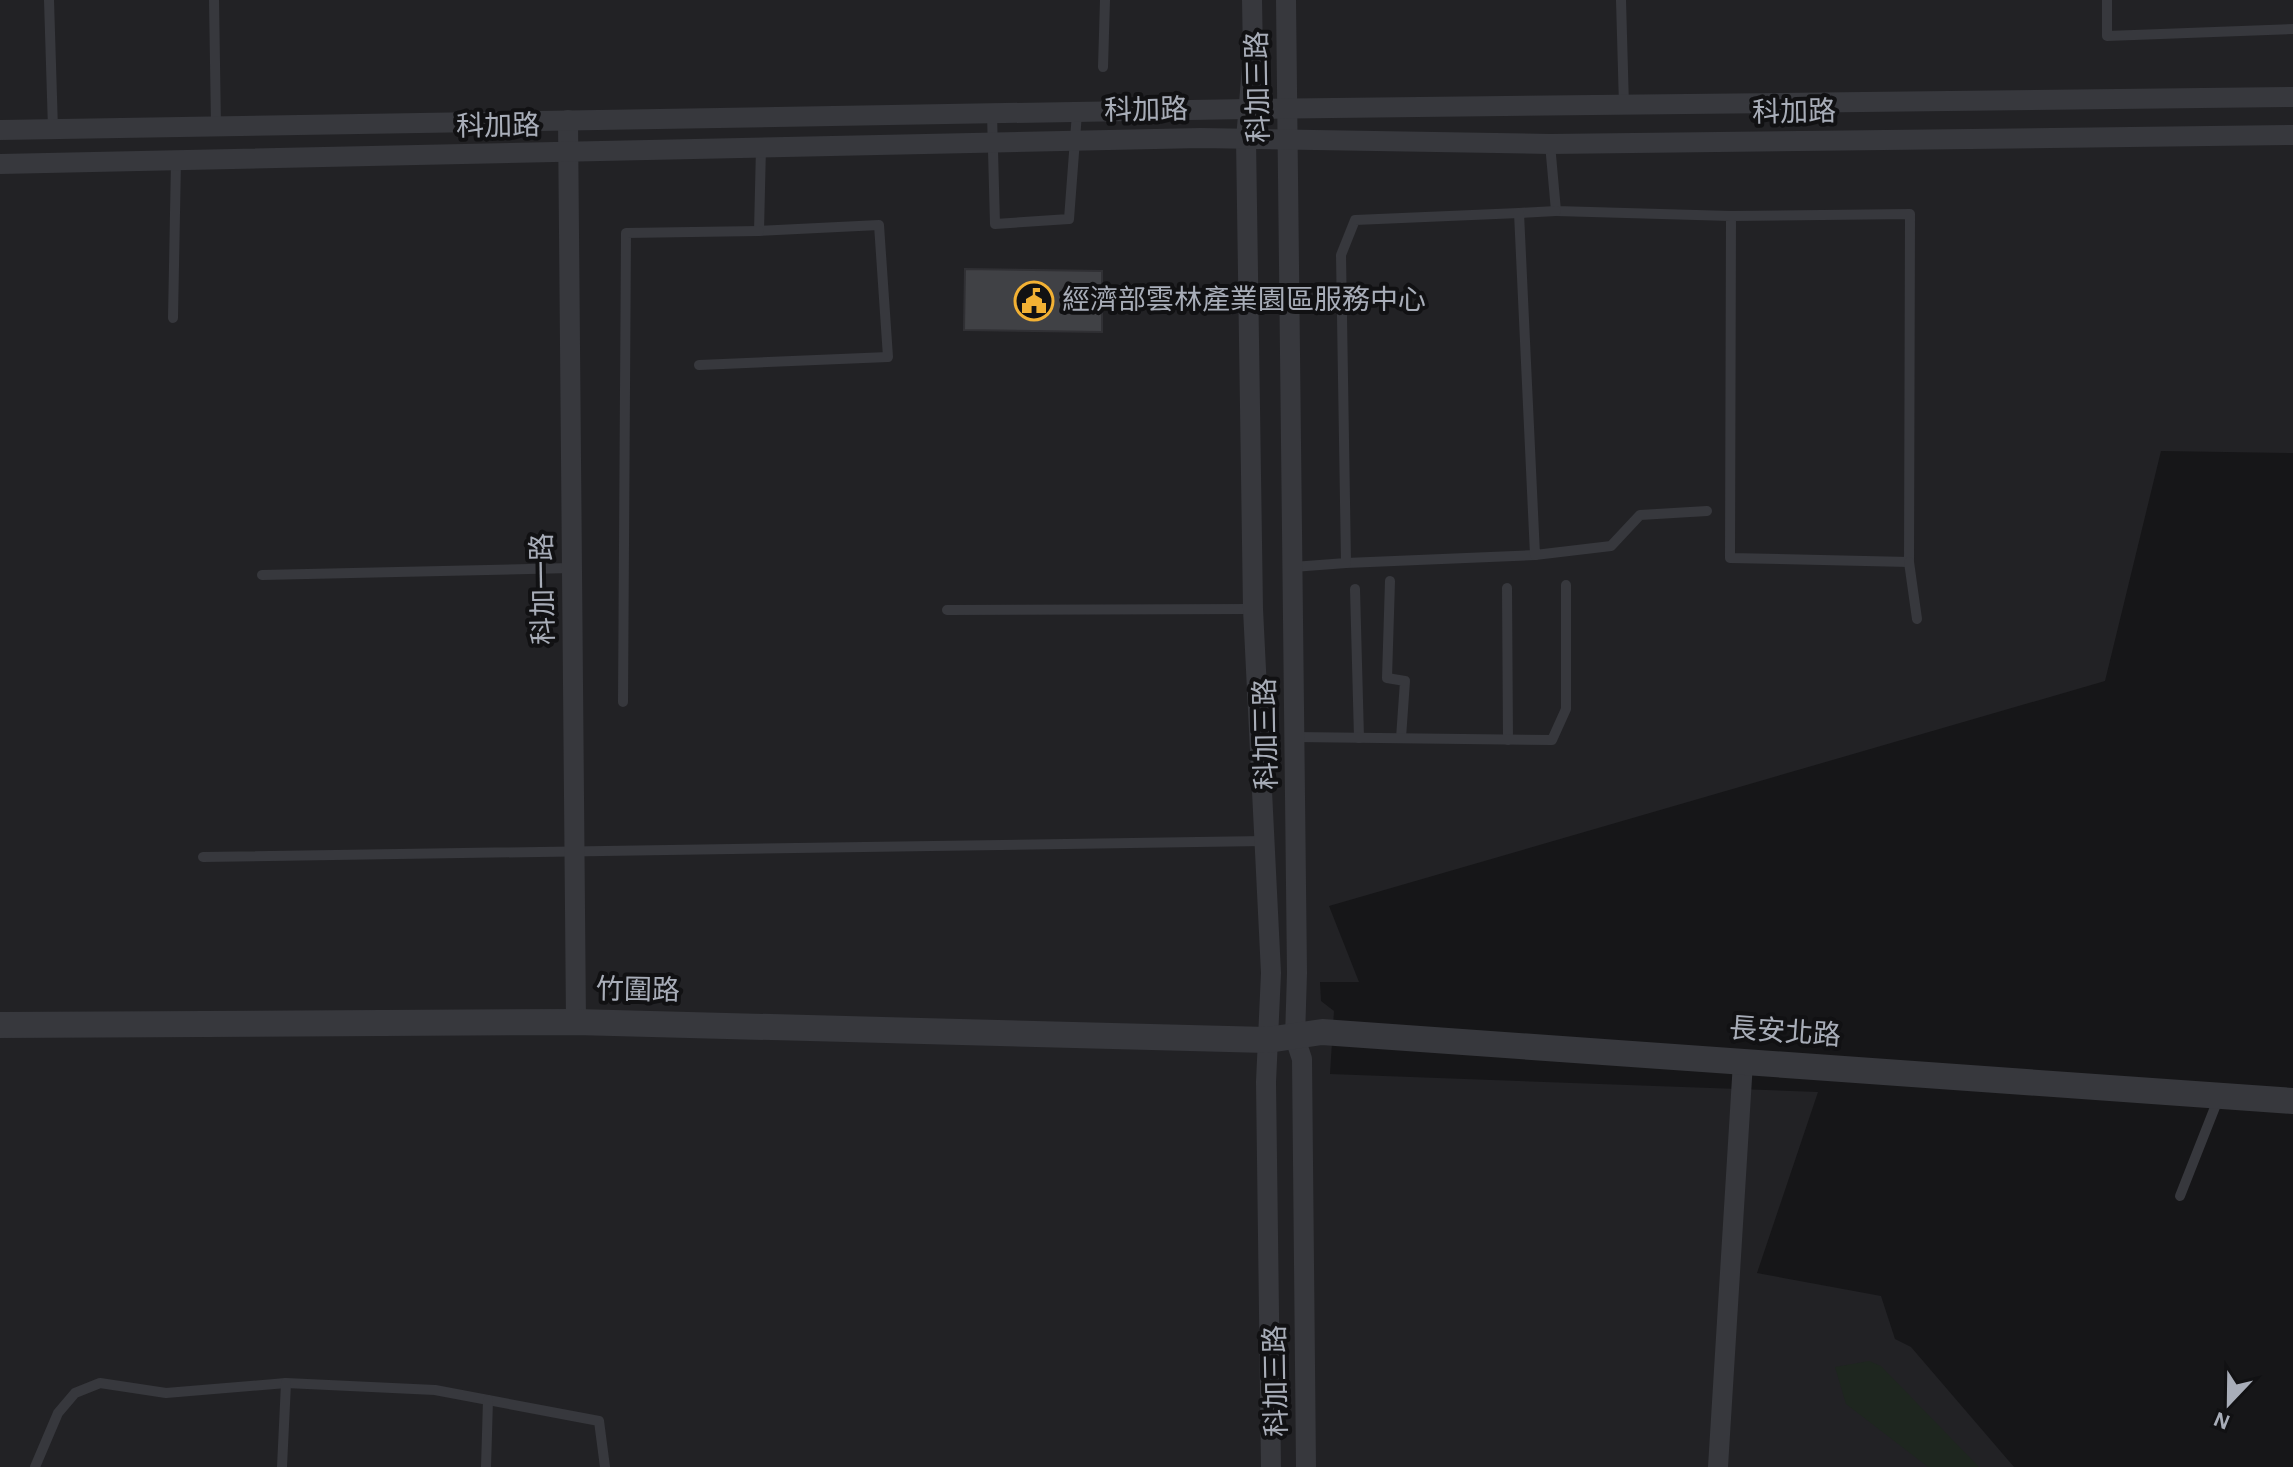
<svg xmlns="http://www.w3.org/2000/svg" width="2293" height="1467" font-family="'Alegreya Sans','Noto Sans TC',sans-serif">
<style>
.built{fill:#222225}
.green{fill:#1e261f}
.building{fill:#404145;stroke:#303034;stroke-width:2}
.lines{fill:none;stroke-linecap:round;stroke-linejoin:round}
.service{stroke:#37383d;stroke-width:10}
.minor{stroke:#37383d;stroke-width:20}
.tertiary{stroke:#37383d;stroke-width:26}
.labels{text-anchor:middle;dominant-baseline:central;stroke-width:8;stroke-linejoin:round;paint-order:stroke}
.street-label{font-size:28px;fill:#a8adb8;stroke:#111113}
.poi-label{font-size:28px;fill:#a8adb8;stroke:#111113;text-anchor:start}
</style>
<rect width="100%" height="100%" fill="#161618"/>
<polygon class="built" points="0,0 2293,0 2293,453 2161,451 2105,681 1329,906 1359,982 1320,982 1321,1001 1334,1011 1330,1074 1818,1092 1757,1273 1881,1296 1895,1339 1911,1347 2014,1467 0,1467"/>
<polygon class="green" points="1869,1361 1881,1366 1979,1467 1928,1467 1846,1404 1835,1367"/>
<polygon class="building" points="965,269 1102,271 1102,332 964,330"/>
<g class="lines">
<g class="service">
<polyline points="49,0 53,129"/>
<polyline points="214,0 216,126"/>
<polyline points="1621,0 1624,106"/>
<polyline points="2107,0 2107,36 2293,29"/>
<polyline points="1103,67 1105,0"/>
<polyline points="992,114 995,224 1069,219 1077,113"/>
<polyline points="1550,144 1556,211 1731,216 1910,214 1909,562 1730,558 1731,216"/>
<polyline points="1519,213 1556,211"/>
<polyline points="173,318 176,161"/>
<polyline points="699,365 888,357 879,225 759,231 761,147"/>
<polyline points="1909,562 1917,619"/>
<polyline points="1346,563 1535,555"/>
<polyline points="1293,567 1346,563 1341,255 1355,220 1519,213 1535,555 1611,546 1640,515 1707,511"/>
<polyline points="262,575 572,568"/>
<polyline points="1390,581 1387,678 1405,681 1401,738"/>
<polyline points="1507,588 1508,740"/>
<polyline points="1355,589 1359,738"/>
<polyline points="947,610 1253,609"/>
<polyline points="623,702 626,233 759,231"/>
<polyline points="1295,737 1552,740 1566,709 1566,585"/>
<polyline points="203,857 1264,841"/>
<polyline points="2180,1196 2219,1097"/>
<polyline points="35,1467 58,1413 75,1393 100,1383 166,1393 286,1383 435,1390 599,1421 605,1467"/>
<polyline points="282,1467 286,1383"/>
<polyline points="486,1467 488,1400"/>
</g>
<g class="minor">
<polyline points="1252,0 1253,55 1246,139 1253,609 1271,973 1266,1082 1271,1467"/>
<polyline points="1286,0 1297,973 1295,1038 1302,1059 1306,1467"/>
<polyline points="568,120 576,1022"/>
<polyline points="0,130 1248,109 2293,97"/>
<polyline points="0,164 1201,138 1550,144 2293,135"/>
<polyline points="1718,1467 1743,1062"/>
</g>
<polyline class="tertiary" points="0,1025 576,1022 1267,1040 1322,1032 2293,1101"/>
</g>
<defs>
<g id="civic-ring" transform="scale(2)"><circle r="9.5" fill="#111113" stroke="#f2b134" stroke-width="1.5"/><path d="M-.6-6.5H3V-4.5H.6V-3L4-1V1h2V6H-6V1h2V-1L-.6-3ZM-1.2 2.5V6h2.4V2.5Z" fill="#f2b134"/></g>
</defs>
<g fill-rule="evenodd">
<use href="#civic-ring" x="1034" y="301"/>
</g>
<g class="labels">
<g class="street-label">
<text transform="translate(1259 87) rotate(-91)">科加三路</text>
<text transform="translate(1146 111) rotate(-1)">科加路</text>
<text transform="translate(1794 113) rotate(-1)">科加路</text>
<text transform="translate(498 127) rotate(-1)">科加路</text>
<text transform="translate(544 589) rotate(-91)">科加一路</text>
<text transform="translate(1267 734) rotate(-91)">科加三路</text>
<text transform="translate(638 991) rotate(1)">竹圍路</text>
<text transform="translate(1785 1033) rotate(4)">長安北路</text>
<text transform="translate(1277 1381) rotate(-91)">科加三路</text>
</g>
<g class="poi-label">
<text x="1062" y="301">經濟部雲林產業園區服務中心</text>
</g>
</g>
<g transform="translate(2229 1403) rotate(202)" stroke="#111113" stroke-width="6" paint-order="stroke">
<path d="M0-6L14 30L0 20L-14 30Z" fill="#a8adb8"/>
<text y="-12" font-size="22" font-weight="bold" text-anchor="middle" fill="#a8adb8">N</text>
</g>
</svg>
